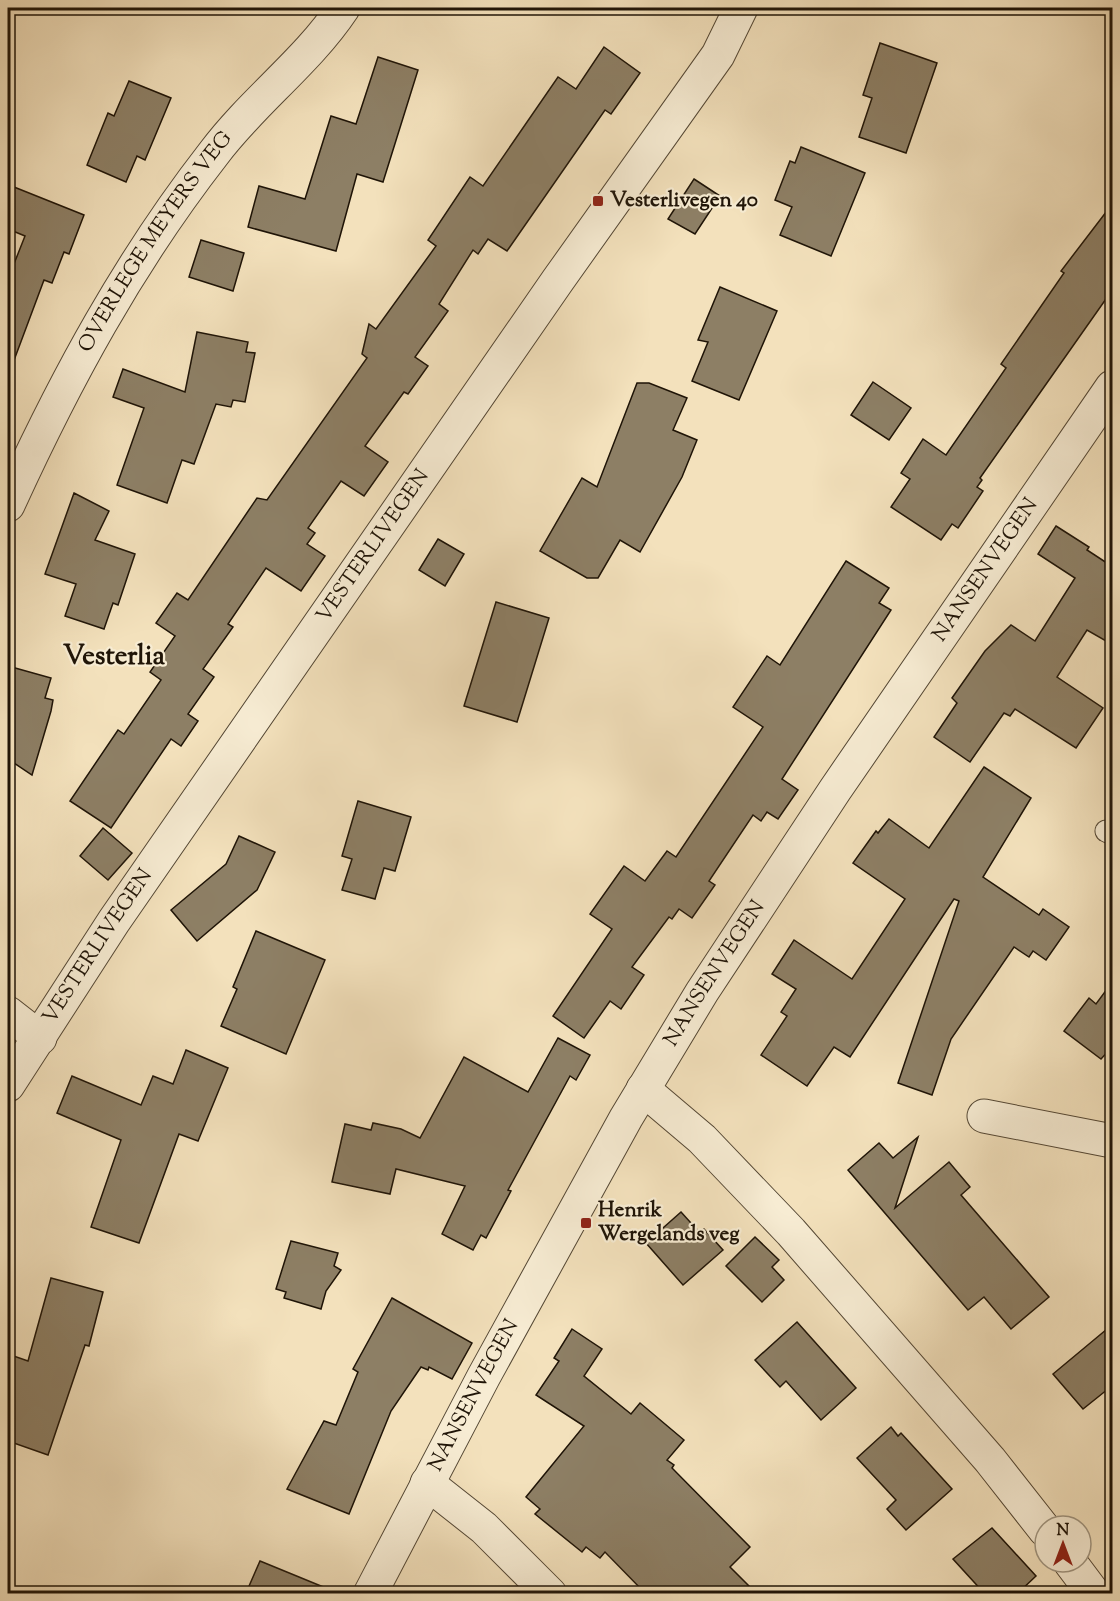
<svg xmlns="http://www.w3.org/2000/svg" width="1120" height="1601" font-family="'Sorts Mill Goudy',serif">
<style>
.building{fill:#8d7f65;stroke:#1f1407;stroke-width:1.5}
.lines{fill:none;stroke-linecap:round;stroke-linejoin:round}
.lane-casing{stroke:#544734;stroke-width:23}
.street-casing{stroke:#544734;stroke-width:35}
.lane{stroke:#f7ecd3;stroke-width:21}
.street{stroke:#f7ecd3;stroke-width:33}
.poi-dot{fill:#8f2418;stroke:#f7ecd3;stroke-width:2}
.labels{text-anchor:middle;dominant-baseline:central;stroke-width:4.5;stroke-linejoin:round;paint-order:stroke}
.poi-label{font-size:21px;font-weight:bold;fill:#1f1407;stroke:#f7ecd3;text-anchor:start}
.street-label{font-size:21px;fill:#1f1407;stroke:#f7ecd3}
.district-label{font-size:27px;font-weight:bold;fill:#1f1407;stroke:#f7ecd3}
</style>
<rect width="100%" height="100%" fill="#f3e1bc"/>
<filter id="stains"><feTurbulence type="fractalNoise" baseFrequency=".00333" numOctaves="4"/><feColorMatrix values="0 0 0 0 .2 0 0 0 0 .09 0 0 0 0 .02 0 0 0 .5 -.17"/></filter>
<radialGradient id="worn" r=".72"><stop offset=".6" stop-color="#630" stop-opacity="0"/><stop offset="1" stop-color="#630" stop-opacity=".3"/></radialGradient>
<g class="building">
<polygon points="880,43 937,63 906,153 859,137 872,98 863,95"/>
<polygon points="604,47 640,73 611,114 605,110 507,251 488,239 478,254 473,250 439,304 448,311 415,357 428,366 408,394 404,392 365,446 388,462 364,496 341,481 308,528 315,533 307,544 325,556 301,591 266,568 228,624 233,627 203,669 214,677 188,714 198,721 181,746 171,739 111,828 70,801 118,730 124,734 161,680 150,672 175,636 156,623 177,593 188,600 257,498 267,500 367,358 362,354 369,324 376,329 436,246 428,240 470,177 483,186 558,77 576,89"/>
<polygon points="378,57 418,70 383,182 357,174 336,251 248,227 259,186 305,199 331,116 356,124"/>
<polygon points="129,81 171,98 145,160 137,156 126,182 87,165 108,113 114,116"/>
<polygon points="801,147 865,173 831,256 780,235 792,207 775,200 790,161 795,163"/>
<polygon points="694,179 720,196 695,234 668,219"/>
<polygon points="14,187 84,215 69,254 64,252 52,283 44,280 10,371 8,370 8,279 25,236 8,229 8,204"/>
<polygon points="1113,203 1113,289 980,478 982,480 977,487 983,491 958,528 952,524 941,540 891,507 910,479 901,473 923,439 946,455 1006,368 1001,364 1064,273 1061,271"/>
<polygon points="201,240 244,253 233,291 189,277"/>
<polygon points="720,287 777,311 739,400 692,381 708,342 698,340"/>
<polygon points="197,332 248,342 246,352 255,353 245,402 233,400 231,407 216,404 194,464 182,460 167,503 117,485 144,408 113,397 123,369 185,392"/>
<polygon points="873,382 911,408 889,440 851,415"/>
<polygon points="637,383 649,383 687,398 673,430 697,440 682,477 640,552 620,540 598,578 587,578 540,551 582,478 597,487"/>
<polygon points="74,493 109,511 95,540 135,554 118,605 113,603 104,629 65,616 76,584 45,574"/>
<polygon points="1056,526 1089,547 1087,550 1113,567 1113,645 1087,630 1057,677 1103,708 1076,748 1015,709 1010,716 1004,713 970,762 934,737 957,703 952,698 985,651 1011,625 1035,641 1075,578 1038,554"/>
<polygon points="438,539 464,554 445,586 419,570"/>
<polygon points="846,561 889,588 879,603 891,610 782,779 798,790 778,819 767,812 761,821 753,815 709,881 715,885 692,918 679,909 672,919 669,917 632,967 644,975 621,1009 610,1001 584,1038 553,1016 612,929 590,914 624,866 645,881 667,851 676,857 763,727 733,707 767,656 780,665"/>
<polygon points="496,602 549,618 517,722 464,706"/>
<polygon points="8,666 51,678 45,698 53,700 51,711 32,775 8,759"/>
<polygon points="984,767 1031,798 983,877 1039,915 1043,909 1069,927 1046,960 1033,951 1029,957 1014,947 951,1039 932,1095 898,1083 959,901 954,899 850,1057 834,1047 807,1086 761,1055 787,1016 781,1012 796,989 772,974 794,940 852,979 905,899 853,863 876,831 878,833 889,819 929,848"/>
<polygon points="358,801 411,817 395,871 384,868 375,899 342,890 352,859 342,856"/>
<polygon points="103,828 132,853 108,880 80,856"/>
<polygon points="239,836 275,852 257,890 197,941 171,910 226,864"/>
<polygon points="256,931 325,960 286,1054 221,1026 237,989 233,987"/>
<polygon points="1113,981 1113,1046 1101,1059 1064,1031 1089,998 1096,1004"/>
<polygon points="558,1038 590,1055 576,1080 570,1076 508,1190 511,1191 486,1238 481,1235 473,1250 442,1234 465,1186 396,1169 390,1194 332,1182 345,1124 371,1130 373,1123 401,1129 420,1138 464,1057 528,1092"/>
<polygon points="186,1050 228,1068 198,1141 179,1134 139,1243 91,1227 121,1140 57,1113 72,1076 141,1105 153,1076 173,1084"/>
<polygon points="918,1137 895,1208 949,1162 970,1187 961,1195 1049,1297 1011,1329 984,1297 968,1310 848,1170 879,1143 893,1158"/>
<polygon points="681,1212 700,1233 704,1229 723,1250 683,1285 646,1243"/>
<polygon points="755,1237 779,1260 772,1267 784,1280 762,1302 726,1266"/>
<polygon points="291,1241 338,1253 334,1266 341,1270 326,1291 321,1309 284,1298 286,1292 276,1289"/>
<polygon points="51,1278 103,1292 89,1346 85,1345 48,1455 8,1441 8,1354 28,1361"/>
<polygon points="392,1298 472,1343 452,1379 429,1367 428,1370 421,1367 391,1411 349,1514 287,1489 324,1421 336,1425 358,1372 353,1369"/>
<polygon points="797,1322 856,1388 821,1420 786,1381 780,1387 755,1360"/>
<polygon points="1113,1324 1113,1385 1083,1409 1053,1374"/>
<polygon points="572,1329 602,1349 584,1376 631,1414 640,1403 684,1440 667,1460 674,1465 672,1468 750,1547 730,1567 756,1593 645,1593 605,1552 600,1558 586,1547 582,1552 535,1514 540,1509 526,1497 584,1426 536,1395 559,1361 554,1358"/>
<polygon points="891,1427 898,1436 901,1433 952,1489 906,1530 887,1509 896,1500 857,1458"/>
<polygon points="992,1528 1036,1576 1018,1593 984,1593 953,1559"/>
<polygon points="260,1561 338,1593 246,1593"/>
</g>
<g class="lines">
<g class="lane-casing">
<polyline id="lane" points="1106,831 1112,834"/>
</g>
<g class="street-casing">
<g id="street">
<path id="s1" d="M8,505C65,380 129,262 214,153C253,101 307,62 343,8"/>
<polyline points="8,1013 40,1038"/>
<path id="s2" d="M8,1085L114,921L558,280L718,55L741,8"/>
<polyline points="643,1089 702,1139 791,1232 990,1460 1045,1530"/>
<polyline points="984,1116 1112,1141"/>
<polyline points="427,1483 484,1528 550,1594"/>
<polyline points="1070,1562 1094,1594"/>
<path id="s3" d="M370,1594L484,1376L626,1118L702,992L835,790L1112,387"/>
</g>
</g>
<use href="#lane" class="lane"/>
<use href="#street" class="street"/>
</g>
<g class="poi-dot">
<rect x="592" y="195" width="12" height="12" rx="3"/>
<rect x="580" y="1217" width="12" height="12" rx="3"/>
</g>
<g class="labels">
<g class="poi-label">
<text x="610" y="201">Vesterlivegen 40</text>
<text x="598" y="1211">Henrik<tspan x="598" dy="24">Wergelands veg</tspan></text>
</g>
<g class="street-label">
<text stroke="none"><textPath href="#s1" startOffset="302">OVERLEGE MEYERS VEG</textPath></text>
<text stroke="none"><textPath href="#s2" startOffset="651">VESTERLIVEGEN</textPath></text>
<text stroke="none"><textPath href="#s3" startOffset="1196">NANSENVEGEN</textPath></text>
<text stroke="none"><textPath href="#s2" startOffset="165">VESTERLIVEGEN</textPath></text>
<text stroke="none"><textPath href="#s3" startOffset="710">NANSENVEGEN</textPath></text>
<text stroke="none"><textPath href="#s3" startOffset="224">NANSENVEGEN</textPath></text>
</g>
<g class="district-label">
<text x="114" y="657">Vesterlia</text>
</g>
</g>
<rect width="1120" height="1601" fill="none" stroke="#f3e1bc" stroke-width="30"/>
<rect x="9" y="9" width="1102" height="1583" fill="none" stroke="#1f1407" stroke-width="3"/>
<rect x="15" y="15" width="1090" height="1571" fill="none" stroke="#1f1407" stroke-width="1.5"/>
<g transform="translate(1063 1544)"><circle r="28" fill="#f7ecd3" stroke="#a19681" stroke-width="1.5"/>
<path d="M0-4.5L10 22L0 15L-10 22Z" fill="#8f2418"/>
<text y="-9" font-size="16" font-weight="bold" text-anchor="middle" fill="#1f1407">N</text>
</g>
<rect width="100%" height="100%" filter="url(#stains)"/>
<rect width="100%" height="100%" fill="url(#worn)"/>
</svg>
